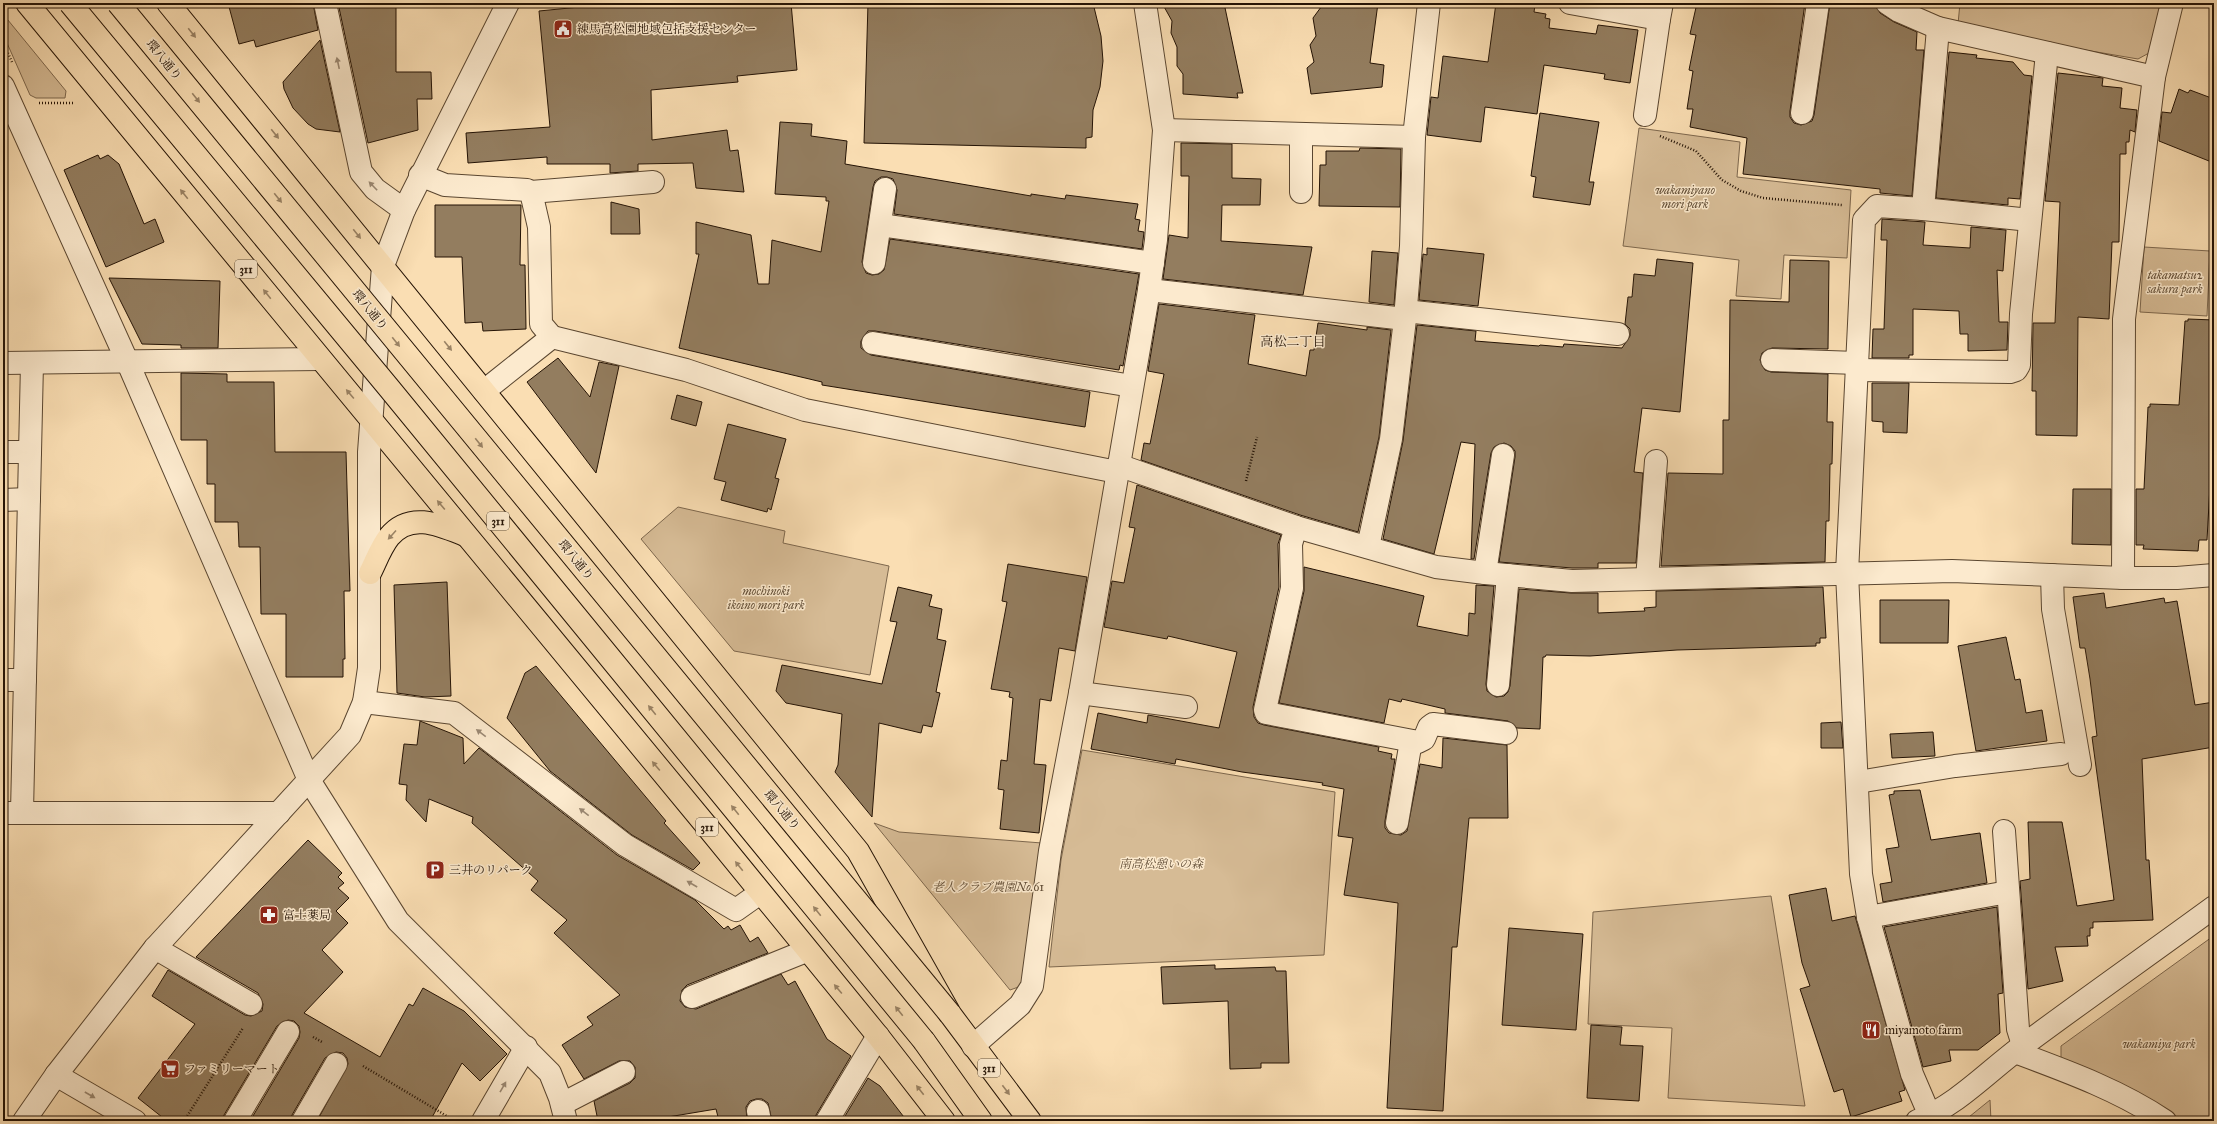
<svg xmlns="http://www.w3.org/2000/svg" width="2217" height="1124" font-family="'IM FELL Great Primer','Noto Serif JP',serif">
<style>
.green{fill:#d6bb95;stroke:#7d674d}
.building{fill:#937d5f;stroke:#241305}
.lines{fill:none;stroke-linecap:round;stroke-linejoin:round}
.minor-casing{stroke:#5a4630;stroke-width:24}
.major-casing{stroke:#241305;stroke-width:24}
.path{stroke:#241305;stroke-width:2.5;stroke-dasharray:1 2;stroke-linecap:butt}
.minor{stroke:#fceace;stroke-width:22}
.major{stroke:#fadeb3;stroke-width:22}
.major-bridge-casing{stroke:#241305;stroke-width:24;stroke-linecap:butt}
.major-bridge{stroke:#fadeb3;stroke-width:22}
.oneway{fill:#9a8365}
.oneway2{fill:#9b8974}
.labels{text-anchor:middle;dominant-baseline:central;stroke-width:3;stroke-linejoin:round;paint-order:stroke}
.shield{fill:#fceace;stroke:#655441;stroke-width:1}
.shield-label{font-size:11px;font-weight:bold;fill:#241305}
.poi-label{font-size:12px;fill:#241305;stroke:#fceace;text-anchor:start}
.street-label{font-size:12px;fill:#241305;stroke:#fceace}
.park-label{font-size:12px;font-style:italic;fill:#624e37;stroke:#fceace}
.neighbourhood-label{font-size:13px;fill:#241305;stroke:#fceace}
</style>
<rect width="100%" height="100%" fill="#fadeb3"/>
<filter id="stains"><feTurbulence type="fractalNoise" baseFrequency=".005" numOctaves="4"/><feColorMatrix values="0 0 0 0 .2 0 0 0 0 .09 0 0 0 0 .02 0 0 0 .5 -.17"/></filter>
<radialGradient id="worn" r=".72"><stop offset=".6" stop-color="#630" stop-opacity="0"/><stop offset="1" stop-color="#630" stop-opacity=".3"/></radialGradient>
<g class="green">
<polygon points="1960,3 2161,3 2149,53 2138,59 2038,42 1958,24"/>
<polygon points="3,14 66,91 65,98 36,98 30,95 3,34"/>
<polygon points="1639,128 1740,142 1737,177 1851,190 1847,258 1784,255 1781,299 1736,296 1739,260 1623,246"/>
<polygon points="2144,247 2210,251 2207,316 2140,312"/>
<polygon points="678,507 785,531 783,543 889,566 870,675 734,651 641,539"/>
<polygon points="1082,750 1335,792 1324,955 1049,967 1061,860"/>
<polygon points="874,823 899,832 1042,843 1024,985 1010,990"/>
<polygon points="1771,896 1805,1106 1668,1098 1672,1028 1588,1024 1593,912"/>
<polygon points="2212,937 2214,938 2214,1121 2180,1121 2158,1104 2061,1058 2061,1046"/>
<polygon points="1990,1100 1991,1121 1964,1121"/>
</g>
<g class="building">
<polygon points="228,3 313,3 318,30 256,47 254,40 239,44"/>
<polygon points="338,3 396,3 396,72 431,72 432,99 417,99 418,130 368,143"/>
<polygon points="620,3 791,3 797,70 737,76 738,82 651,90 652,140 727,130 730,151 738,150 744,192 696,188 693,163 638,164 638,171 610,173 610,164 547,164 547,157 468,163 466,133 550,127 539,11"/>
<polygon points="868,3 1093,3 1101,36 1103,61 1100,87 1093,110 1092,137 1086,138 1086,148 864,143"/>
<polygon points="1162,3 1224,3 1243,93 1237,93 1238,98 1183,94 1183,74 1177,66 1177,47 1171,33 1172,21"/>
<polygon points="1324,3 1378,3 1370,63 1384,65 1382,87 1311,94 1307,68 1314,62 1310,45 1316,36 1313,18"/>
<polygon points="1496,3 1535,5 1534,12 1546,14 1545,18 1550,19 1549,28 1596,34 1598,25 1638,30 1630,83 1604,79 1605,74 1544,65 1537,114 1485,107 1481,142 1427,135 1431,97 1438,98 1443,56 1488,62"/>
<polygon points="1697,3 1805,3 1790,111 1790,117 1794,123 1801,125 1812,121 1814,115 1830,3 1875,3 1880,13 1894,22 1917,32 1916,50 1924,50 1912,196 1880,193 1880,189 1743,174 1747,138 1690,127 1693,109 1687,109 1693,71 1689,70 1696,35 1690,34"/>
<polygon points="320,40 340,132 316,129 308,124 293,108 284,89 283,82"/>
<polygon points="1949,52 1977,55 1976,58 2013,62 2024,75 2032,76 2020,199 2008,198 2008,205 1936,198"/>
<polygon points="2058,73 2103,78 2102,86 2122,88 2120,108 2137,110 2135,132 2130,130 2129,142 2126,142 2126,154 2120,154 2119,242 2112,242 2109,319 2078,317 2077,436 2036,435 2036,391 2032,391 2033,323 2055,323 2060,202 2045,201"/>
<polygon points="2179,89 2188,93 2190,90 2214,99 2214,163 2159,141 2162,112 2171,113"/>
<polygon points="1540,113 1599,122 1589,182 1594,182 1590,205 1533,197 1536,177 1531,176"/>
<polygon points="780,122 812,124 811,136 847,141 845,164 1031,196 1031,194 1065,199 1066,195 1138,204 1135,219 1140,220 1138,231 1144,232 1142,249 894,214 897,190 893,179 887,177 881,177 875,181 873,187 862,262 866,273 872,275 879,274 884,270 890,239 1139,274 1123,366 1120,365 1119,370 875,331 868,331 861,341 861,348 871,355 1090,392 1085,427 822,385 822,382 679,348 699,254 696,254 696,222 751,235 758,284 769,284 772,240 821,252 829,201 826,201 826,197 775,194"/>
<polygon points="1181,143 1232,144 1232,178 1261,179 1260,205 1222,205 1221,241 1312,247 1303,295 1163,279 1169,235 1188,238 1189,176 1181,176"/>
<polygon points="1360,148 1401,149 1400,207 1319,206 1320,165 1326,165 1326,151 1359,151"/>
<polygon points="98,155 100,159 108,155 119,164 144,224 155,219 164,242 106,267 64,170"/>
<polygon points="611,202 639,209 640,234 611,234"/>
<polygon points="435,205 521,205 520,265 525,265 526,329 483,331 482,322 465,323 462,257 435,257"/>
<polygon points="1882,219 1925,222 1923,245 1970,248 1971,227 2006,230 2003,271 1997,270 1999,322 2008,322 2007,350 1968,351 1968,334 1960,334 1959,311 1913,309 1913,355 1909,355 1909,358 1872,358 1873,329 1884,329 1887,240 1881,240"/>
<polygon points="1427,248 1484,254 1478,306 1419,300 1423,254 1427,255"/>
<polygon points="1372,251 1398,253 1394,305 1369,302"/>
<polygon points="1657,259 1693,263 1680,412 1642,408 1634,472 1643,473 1636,563 1598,563 1598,568 1572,568 1499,562 1515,457 1515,451 1511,446 1504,443 1494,447 1491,453 1474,559 1471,559 1475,444 1461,442 1434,554 1383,539 1403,441 1417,325 1476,331 1475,341 1539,346 1540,345 1563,347 1564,344 1622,348 1630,336 1630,329 1625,324 1628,297 1632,297 1634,274 1655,276"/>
<polygon points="1790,260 1829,261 1828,349 1772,348 1762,353 1760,360 1765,370 1771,372 1828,374 1827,422 1833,422 1832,464 1830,464 1829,521 1826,521 1825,562 1661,566 1668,473 1723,474 1723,420 1729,420 1730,300 1789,302"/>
<polygon points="109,278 220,281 218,348 181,348 181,345 142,344"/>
<polygon points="1159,304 1255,315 1248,364 1306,376 1310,350 1314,350 1318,323 1367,330 1367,327 1391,330 1379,437 1358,532 1300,515 1141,460 1144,443 1150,444 1164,374 1148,371"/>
<polygon points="2188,319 2214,320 2214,413 2207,540 2199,540 2198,551 2143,549 2144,545 2136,545 2136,489 2144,489 2148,407 2150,407 2150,404 2179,405 2185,321 2188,321"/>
<polygon points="558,358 590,397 599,362 619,366 596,473 527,382"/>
<polygon points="181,373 227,374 227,382 274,382 275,452 346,452 350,591 344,591 345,659 343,659 343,677 286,677 286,614 261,614 260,547 239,547 238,522 215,522 215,484 207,484 207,440 181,440"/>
<polygon points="1872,383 1909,383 1907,433 1883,432 1883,422 1872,421"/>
<polygon points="677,395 702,402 696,426 671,419"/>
<polygon points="728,424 786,439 775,478 779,479 771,510 768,508 767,512 721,500 726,482 714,479"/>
<polygon points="1137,485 1281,535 1278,544 1279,587 1253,707 1254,717 1258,723 1264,725 1379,747 1378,751 1392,754 1391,759 1395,759 1385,821 1385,828 1389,833 1401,835 1407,831 1420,764 1442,768 1443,738 1507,745 1508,818 1469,818 1457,947 1452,947 1443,1111 1387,1108 1398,903 1344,895 1353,838 1338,836 1344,789 1322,785 1323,783 1242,772 1176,759 1175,764 1091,749 1098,713 1147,723 1148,715 1219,728 1237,652 1168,636 1167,639 1104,627 1112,581 1124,583 1135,528 1129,527"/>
<polygon points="2073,489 2111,489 2111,545 2072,544"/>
<polygon points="1008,564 1087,577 1075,651 1059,648 1051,701 1040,699 1034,764 1046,765 1039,833 1000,829 1004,790 998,789 1001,760 1007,761 1013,698 1009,697 1010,692 991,689 1007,602 1002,601"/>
<polygon points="1304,567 1424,596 1417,626 1468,636 1469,613 1475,614 1476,585 1494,586 1486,684 1487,691 1496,697 1504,696 1508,692 1510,686 1519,589 1571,593 1598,593 1598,613 1645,611 1644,608 1656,607 1656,591 1823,587 1826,638 1820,638 1820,643 1816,643 1816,646 1677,650 1590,656 1546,655 1545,657 1543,657 1540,729 1517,728 1508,721 1445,713 1445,709 1402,699 1401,702 1389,699 1384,723 1279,703 1304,591"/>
<polygon points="447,582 451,696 425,697 397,693 394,585"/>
<polygon points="898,587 932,595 929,606 942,609 937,639 946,641 936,692 940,693 932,727 923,725 921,733 879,723 872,817 835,772 838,765 842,714 786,703 776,691 782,665 882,684 897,622 890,621"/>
<polygon points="2104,593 2106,608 2164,598 2165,603 2177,601 2195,705 2214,702 2214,747 2142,759 2146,860 2149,860 2153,920 2093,922 2093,928 2090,928 2090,936 2087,936 2088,946 2055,947 2063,981 2028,989 2020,881 2030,879 2028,822 2062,822 2077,906 2114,900 2092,737 2097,736 2090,679 2085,648 2080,648 2073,597"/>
<polygon points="1880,600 1949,600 1948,643 1880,643"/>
<polygon points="2006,637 2015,680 2020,679 2026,713 2042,710 2047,741 1976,751 1958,646"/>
<polygon points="536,666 666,821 664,823 700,863 693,870 632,835 550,771 507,718 525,673"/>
<polygon points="420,721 463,738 464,764 479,748 617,855 695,900 724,929 728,926 731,930 740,925 750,942 758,937 768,953 687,985 682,990 680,1001 685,1007 696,1009 781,974 788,985 795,981 827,1039 851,1056 816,1115 815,1121 772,1121 768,1103 762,1099 756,1099 750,1101 746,1107 747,1121 719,1121 716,1109 644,1121 598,1121 594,1101 630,1083 635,1078 635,1067 630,1061 619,1061 584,1079 562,1045 593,1025 587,1017 620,995 554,933 567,920 531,890 538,881 472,823 473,817 429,799 426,822 406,800 407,785 399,784 404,744 417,745"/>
<polygon points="1841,722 1843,748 1821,748 1821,723"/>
<polygon points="1933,732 1935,756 1892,758 1890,734"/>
<polygon points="1920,790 1931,840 1980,833 1987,883 1883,902 1880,884 1892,882 1886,849 1899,847 1889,795 1894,794 1894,791"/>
<polygon points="308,840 342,873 338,877 344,883 338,888 349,898 336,911 348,923 322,950 343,972 304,1013 380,1057 409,1004 413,1006 423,988 464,1011 507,1054 480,1081 462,1063 430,1121 317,1121 348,1064 347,1058 343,1053 336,1052 325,1058 292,1115 291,1121 250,1121 299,1038 300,1032 299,1026 294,1021 288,1020 277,1026 224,1115 223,1121 167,1121 138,1098 195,1024 152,996 168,970 245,1015 251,1016 262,1011 263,1004 258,993 196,957"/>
<polygon points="1826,888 1832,921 1855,916 1905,1090 1899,1092 1902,1101 1851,1117 1843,1089 1834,1092 1800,989 1810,986 1802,963 1789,895"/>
<polygon points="1997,907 2003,993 1998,994 2000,1033 1978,1050 1949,1050 1951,1061 1923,1067 1884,927"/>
<polygon points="1509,928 1583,934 1576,1030 1502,1025"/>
<polygon points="1215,965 1215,969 1275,967 1276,971 1286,971 1289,1063 1261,1063 1261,1068 1230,1069 1228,1001 1163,1004 1161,967"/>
<polygon points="1591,1025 1622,1027 1620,1045 1643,1046 1639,1101 1587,1098"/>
<polygon points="868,1078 880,1086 907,1121 842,1121"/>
</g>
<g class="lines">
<g class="minor-casing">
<g id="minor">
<polyline points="325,3 361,172 375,189 404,210"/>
<polyline points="1570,3 1659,19 1662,3"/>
<polyline points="1887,3 1899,11 1938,28 2154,77"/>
<polyline points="3,86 128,363 309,780 398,921 550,1073 560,1098 566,1121"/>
<polyline points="1802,113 1818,3"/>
<polyline points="1645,115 1659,19"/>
<polyline points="1164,130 1414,137"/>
<polyline points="1301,134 1301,192"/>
<polyline points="420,175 445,185 527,190 531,192 539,227 541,324 552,337 484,391"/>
<polyline points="531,192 653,182"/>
<polyline points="1923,209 2030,220"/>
<polyline points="880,225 1153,263"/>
<polyline points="874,263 885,189"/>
<polyline points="1149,290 1405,319 1411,246 1414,137 1429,3"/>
<polyline points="1405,311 1618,334"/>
<polyline points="552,337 686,370 805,410 1117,472"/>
<polyline points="873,343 1132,386"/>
<polyline points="1772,360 1857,363"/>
<polyline points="3,363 320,359"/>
<polyline points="1857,370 2010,372 2016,370 2019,365 2021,314 2047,53"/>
<polyline points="3,452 30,452"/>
<polyline points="1118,465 1296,527 1436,567 1485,573 1572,581 1952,571 2123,578 2177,578 2214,575"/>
<polyline points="3,500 29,499"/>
<polyline points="1296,527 1291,544 1292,588 1265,710 1266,713 1418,742 1424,739 1429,727 1433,724 1506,733"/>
<polyline points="1368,547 1391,439 1405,319"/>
<polyline points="1485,573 1503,455"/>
<polyline points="2052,575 2053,609 2080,765"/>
<polyline points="2123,578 2124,319 2154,77 2172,3"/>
<polyline points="1647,579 1656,461"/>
<polyline points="3,680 25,680"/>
<polyline points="1498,685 1508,575"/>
<polyline points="1080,693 1186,707"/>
<polyline points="364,702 454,713 625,845 736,910 760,893"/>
<polyline points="1858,782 1955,766 2061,754"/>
<polyline points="22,812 32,363"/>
<polyline points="3,813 279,813"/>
<polyline points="1397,823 1411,741"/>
<polyline points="2004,831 2018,1029 2023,1045"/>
<polyline points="1868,917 2008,892"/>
<polyline points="155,948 251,1004"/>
<polyline points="692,997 806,951"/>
<polyline points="973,1046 1020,1005 1032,986 1050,851 1080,693 1149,290 1156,240 1164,130 1145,3"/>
<path d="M2015,1052C2066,1071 2119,1090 2165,1121"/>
<polyline points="56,1075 135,1121"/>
<polyline points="562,1104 624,1072"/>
<polyline points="758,1111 760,1121"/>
<polyline points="1930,1116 1912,1074 1868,917 1861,874 1847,573 1864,220 1877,206 1923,209 1938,28"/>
<polyline points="24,1121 56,1075 155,948 350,735 364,702 369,668 369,452 383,266 404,210 508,3"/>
<polyline points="235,1121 288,1032"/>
<polyline points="303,1121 336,1064"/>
<polyline points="483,1121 526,1047"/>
<polyline points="827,1121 878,1036"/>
<path d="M1917,1121C1959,1104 1989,1070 2025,1044C2087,998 2151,953 2214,907"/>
</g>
</g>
<g class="major-casing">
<g id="major">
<polyline points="27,3 705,824 878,1036 944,1121"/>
<polyline points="168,3 858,851 950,1014 1030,1121"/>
<path d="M370,573C376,561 381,547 389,537C410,511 440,525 465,535"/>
<polyline points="924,1041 981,1121"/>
</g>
</g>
<g class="path">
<polyline points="3,42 12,62"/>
<polyline points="39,103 74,103"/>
<polyline points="1660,136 1696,151 1722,180 1741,191 1763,198 1842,205"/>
<polyline points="1246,481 1257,437"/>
<polyline points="313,1037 322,1042"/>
<polyline points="363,1066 455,1121"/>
<polyline points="184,1121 243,1028"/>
</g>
<use href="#minor" class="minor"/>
<use href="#major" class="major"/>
<g class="major-bridge-casing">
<g id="major-bridge">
<polyline points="70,3 389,388 924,1041"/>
<polyline points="118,3 950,1014"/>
</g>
</g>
<use href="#major-bridge" class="major-bridge"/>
</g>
<defs><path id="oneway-solid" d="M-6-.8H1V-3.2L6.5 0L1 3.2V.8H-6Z"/></defs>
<g class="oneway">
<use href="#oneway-solid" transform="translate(192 33) rotate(51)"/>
<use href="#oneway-solid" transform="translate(196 98) rotate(51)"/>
<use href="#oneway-solid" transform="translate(275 134) rotate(51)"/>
<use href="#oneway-solid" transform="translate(184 194) rotate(-129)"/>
<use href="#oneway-solid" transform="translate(278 198) rotate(51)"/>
<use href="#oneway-solid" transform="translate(357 234) rotate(51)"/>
<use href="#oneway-solid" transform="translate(267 294) rotate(-129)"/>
<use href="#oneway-solid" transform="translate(396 342) rotate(51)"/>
<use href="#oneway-solid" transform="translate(448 346) rotate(51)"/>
<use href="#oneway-solid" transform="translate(350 394) rotate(-130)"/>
<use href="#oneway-solid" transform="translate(479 443) rotate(51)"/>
<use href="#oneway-solid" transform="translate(441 505) rotate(-130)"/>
<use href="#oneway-solid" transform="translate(392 535) rotate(132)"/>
<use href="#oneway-solid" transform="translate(652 710) rotate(-129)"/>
<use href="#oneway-solid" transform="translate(656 766) rotate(-130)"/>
<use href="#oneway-solid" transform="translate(735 810) rotate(-129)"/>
<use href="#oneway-solid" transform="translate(739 866) rotate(-129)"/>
<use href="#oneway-solid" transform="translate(817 911) rotate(-129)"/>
<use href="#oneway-solid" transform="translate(838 989) rotate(-130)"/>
<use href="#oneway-solid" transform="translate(899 1011) rotate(-129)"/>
<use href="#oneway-solid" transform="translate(920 1090) rotate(-128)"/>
<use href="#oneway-solid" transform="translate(1006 1090) rotate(53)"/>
</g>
<g class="oneway2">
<use href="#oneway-solid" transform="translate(338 63) rotate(-102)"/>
<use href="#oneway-solid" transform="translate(373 186) rotate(-134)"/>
<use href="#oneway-solid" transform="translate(481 733) rotate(-143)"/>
<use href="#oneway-solid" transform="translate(584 812) rotate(-142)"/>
<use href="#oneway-solid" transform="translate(692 884) rotate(-150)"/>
<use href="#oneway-solid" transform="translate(503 1087) rotate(-60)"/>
<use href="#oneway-solid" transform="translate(90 1095) rotate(30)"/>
</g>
<defs>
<g id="civic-square" transform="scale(1)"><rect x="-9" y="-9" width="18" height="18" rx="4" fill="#8f2418" stroke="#fceace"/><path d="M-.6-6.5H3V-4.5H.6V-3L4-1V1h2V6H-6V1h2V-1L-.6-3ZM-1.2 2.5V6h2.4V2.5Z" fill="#fff"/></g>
<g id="parking-square" transform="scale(1)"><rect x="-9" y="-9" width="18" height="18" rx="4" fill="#8f2418" stroke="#fceace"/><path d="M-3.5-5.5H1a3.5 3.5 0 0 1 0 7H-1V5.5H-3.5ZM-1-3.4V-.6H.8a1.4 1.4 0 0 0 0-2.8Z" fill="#fff"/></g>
<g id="pharmacy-square" transform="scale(1)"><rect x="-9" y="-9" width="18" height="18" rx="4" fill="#8f2418" stroke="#fceace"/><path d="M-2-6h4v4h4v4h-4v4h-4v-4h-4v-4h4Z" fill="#fff"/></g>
<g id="restaurant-square" transform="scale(1)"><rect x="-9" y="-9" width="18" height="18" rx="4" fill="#8f2418" stroke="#fceace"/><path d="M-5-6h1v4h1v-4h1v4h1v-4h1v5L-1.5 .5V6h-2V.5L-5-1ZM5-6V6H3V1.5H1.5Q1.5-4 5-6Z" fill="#fff"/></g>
<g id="supermarket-square" transform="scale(1)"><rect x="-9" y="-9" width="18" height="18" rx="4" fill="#8f2418" stroke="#fceace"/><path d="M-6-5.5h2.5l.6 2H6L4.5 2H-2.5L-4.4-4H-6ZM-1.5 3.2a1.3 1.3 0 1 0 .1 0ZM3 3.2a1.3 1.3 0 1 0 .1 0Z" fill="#fff"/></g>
</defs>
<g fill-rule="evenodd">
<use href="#civic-square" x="563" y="29"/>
<use href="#parking-square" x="435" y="870"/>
<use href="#pharmacy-square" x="269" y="915"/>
<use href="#restaurant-square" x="1871" y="1030"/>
<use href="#supermarket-square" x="170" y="1069"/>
</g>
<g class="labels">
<g class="shield">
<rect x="235" y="260" width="22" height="18" rx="3"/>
<rect x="487" y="512" width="22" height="18" rx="3"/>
<rect x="696" y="818" width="22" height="18" rx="3"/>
<rect x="978" y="1059" width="22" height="18" rx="3"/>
</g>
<g class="shield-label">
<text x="246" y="269">311</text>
<text x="498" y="521">311</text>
<text x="707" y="827">311</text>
<text x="989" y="1068">311</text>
</g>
<g class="poi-label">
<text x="577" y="29">練馬高松園地域包括支援センター</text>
<text x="449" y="870">三井のリパーク</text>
<text x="283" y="915">富士薬局</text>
<text x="1885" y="1030">miyamoto farm</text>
<text x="184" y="1069">ファミリーマート</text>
</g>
<g class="street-label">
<text transform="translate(164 60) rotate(51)">環八通り</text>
<text transform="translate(370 310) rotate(51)">環八通り</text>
<text transform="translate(576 560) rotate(51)">環八通り</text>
<text transform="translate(782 810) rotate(50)">環八通り</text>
</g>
<g class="park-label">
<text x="1685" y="190">wakamiyano<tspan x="1685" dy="14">mori park</tspan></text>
<text x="2175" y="275">takamatsu2<tspan x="2175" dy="14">sakura park</tspan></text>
<text x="766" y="591">mochinoki<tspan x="766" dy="14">ikoino mori park</tspan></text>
<text x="1161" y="864">南高松憩いの森</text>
<text x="988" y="887">老人クラブ農園No.61</text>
<text x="2159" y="1044">wakamiya park</text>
</g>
<g class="neighbourhood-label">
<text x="1293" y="342">高松二丁目</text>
</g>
</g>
<rect width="2217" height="1124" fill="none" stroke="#fadeb3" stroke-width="16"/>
<rect x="4" y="4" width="2209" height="1116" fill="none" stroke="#241305" stroke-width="2"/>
<rect x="8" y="8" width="2201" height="1108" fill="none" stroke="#241305"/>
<rect width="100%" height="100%" filter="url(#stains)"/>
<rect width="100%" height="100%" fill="url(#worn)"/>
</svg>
